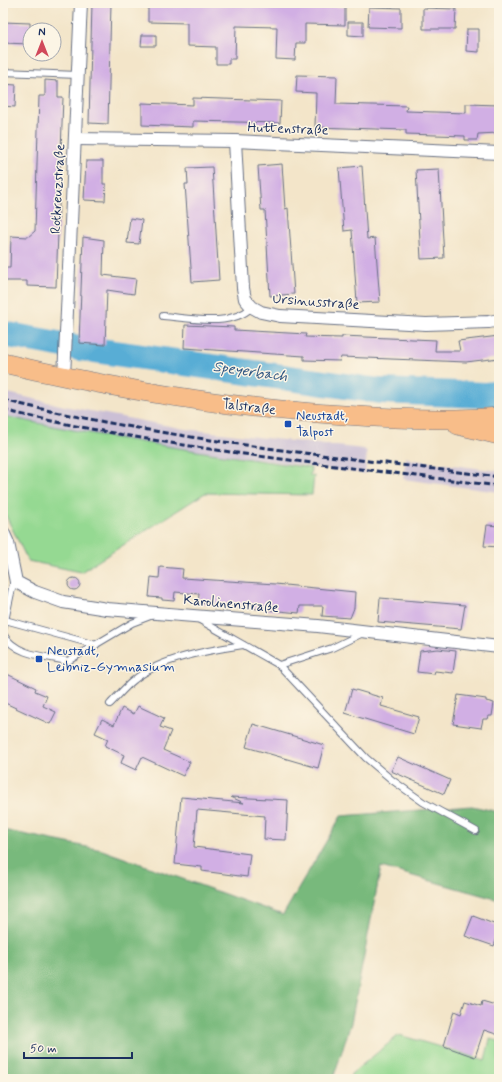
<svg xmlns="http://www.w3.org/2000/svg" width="502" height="1082" font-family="Mynerve,sans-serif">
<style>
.industrial{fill:#cbbfd5}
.green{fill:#95d992;stroke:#588478}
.forest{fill:#78b97c;stroke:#4a746d}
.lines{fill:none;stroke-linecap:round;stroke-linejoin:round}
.river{stroke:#59add5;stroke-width:26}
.building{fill:#d1afe4}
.service-casing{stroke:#676f83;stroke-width:8}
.minor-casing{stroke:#676f83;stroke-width:14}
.primary-casing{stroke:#676f83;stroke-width:20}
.service{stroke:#fff;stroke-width:6}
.minor{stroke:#fff;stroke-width:12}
.primary{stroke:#f8bd89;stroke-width:19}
.rail{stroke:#1b2f5e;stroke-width:3;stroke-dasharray:6 3;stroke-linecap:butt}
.transit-dot{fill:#1a4fb4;stroke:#fcf5e5;stroke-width:1.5}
.labels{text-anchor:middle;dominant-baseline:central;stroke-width:3;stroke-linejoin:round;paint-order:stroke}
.street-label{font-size:14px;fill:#1b2f5e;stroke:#fcf5e5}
.transit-label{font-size:14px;fill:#164399;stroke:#fcf5e5;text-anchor:start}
.water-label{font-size:15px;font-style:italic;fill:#2e5582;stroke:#fcf5e5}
</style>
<rect width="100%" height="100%" fill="#fcf5e5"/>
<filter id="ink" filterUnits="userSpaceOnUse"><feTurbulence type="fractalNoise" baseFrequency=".025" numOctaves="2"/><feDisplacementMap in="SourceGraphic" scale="8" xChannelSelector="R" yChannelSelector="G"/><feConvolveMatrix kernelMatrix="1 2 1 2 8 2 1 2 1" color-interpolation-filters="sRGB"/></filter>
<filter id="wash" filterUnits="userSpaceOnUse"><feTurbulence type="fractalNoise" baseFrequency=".012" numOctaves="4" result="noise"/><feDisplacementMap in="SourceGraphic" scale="16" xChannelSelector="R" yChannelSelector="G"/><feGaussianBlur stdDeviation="0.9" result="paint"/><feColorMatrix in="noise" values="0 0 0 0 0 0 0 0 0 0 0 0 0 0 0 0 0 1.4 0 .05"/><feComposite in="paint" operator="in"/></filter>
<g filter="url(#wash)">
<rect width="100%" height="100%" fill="#f3e5c9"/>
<g class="industrial">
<polygon points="3,392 69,407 185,429 364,449 367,452 365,474 142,443 59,428 3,416"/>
<polygon points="406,457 413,460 499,471 499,492 403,479"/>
</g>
<g class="green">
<path d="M3,416C105,438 208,453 311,468L310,476H314L312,495L205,493L81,572L28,561L3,510Z"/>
<polygon points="399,1035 485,1060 490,1039 499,1041 499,1079 350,1079 351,1074"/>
</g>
<polygon class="forest" points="472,806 499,812 499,900 381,867 351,1023 333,1079 3,1079 3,830 102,850 283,915 341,816"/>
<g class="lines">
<polyline class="river" points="3,334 80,348 380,391 485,395 499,393"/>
</g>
<g id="blocks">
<g class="building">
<polygon points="92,3 111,3 108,124 89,123"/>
<polygon points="148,3 245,3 345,7 345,25 305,24 305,43 296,43 295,60 276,59 277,27 236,26 235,59 229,59 229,64 216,64 216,47 187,46 187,23 148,22"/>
<polygon points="369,7 401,8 401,28 368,27"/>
<polygon points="423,8 456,9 455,29 423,29"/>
<polygon points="3,22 30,23 30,44 3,43"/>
<polygon points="348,22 363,22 363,36 348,35"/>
<polygon points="467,29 479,29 479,52 466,51"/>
<polygon points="142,35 156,35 156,46 141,46"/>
<polygon points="297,75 337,76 336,104 407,106 406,111 466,113 466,104 499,105 499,133 478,134 477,140 465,140 465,136 406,134 406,130 315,127 316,93 296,92"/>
<polygon points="45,80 58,81 58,97 63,97 56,287 27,286 27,281 3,281 3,268 10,268 11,236 28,237 35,231 39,96 45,96"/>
<polygon points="3,84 16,85 15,107 3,106"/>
<polygon points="193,98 281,101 280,123 193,121 193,127 142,125 142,103 193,105"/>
<polygon points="86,161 103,161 103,184 106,184 105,201 84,200"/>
<polygon points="282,164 285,209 288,208 294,294 270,296 265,210 261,210 258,166"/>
<polygon points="362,166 367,239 375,238 380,302 357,303 352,230 344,231 339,168"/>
<polygon points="212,167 219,280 192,282 185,184 188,184 187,168"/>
<polygon points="439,169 444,258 421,259 416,170"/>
<polygon points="130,218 142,220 139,244 127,243"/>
<polygon points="83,237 104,240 103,275 136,279 134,294 107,290 105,345 79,343"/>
<polygon points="185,325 234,327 234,330 306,334 305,337 342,338 342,336 436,340 435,351 460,351 458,341 499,336 499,358 466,362 341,357 340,361 304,360 304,356 184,348"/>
<polygon points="487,525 499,526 499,547 484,546"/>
<polygon points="160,567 183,569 182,578 275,584 355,592 354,608 350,618 322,616 323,606 300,606 299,613 198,603 199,594 175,592 174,601 162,600 162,598 149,597 151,577 159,578"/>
<circle cx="74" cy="584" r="6"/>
<polygon points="380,598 465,605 461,629 378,622"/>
<polygon points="438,649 456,651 453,673 435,671 434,674 417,672 420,651"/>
<polygon points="7,674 36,688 35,691 47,696 43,706 56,712 50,724 3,702 3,683"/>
<polygon points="352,689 383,698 381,706 419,717 414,734 345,713"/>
<polygon points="458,695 486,699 486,701 494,703 492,716 489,716 488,719 483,719 481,728 453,724"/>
<polygon points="138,706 164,718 160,727 171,731 163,750 190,762 183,776 142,757 136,770 121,763 124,755 105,746 108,739 95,733 102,719 114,725 122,708 134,714"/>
<polygon points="253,724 324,745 318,768 246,747"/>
<polygon points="398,757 450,780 444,794 391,771"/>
<polygon points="181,797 244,803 231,797 288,800 286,840 264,839 265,816 197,810 194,847 250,854 247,877 202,871 202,867 175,864"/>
<polygon points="473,916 499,926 499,932 494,946 465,936"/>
<polygon points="465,1001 481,1006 482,1001 499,1006 499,1035 484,1030 475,1057 444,1046 454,1011 461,1014"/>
</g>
</g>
</g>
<g filter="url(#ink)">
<use href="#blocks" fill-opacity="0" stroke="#676f83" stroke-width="1"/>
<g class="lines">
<g class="service-casing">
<g id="service">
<polyline points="3,72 78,75"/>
<path d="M163,316C189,318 230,328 252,307"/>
<polyline points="198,619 279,665 366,758 392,780 423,802 476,831"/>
<polyline points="5,620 96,645"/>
<polyline points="3,630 14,579"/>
<path d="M3,634C16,656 45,656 68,661L132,623L153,615"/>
<polyline points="279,665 332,648 363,633"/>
<path d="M110,704C118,696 125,687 134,680C160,658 210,650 243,645"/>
</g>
</g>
<g class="minor-casing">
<g id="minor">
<polyline points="75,139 235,141 499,153"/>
<polyline points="235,141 243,288 245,299 252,307 261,312 280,316 426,324 489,322 499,320"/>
<polyline points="64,377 81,3"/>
<polyline points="3,532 8,543 16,582 35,592 63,602 107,609 318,626 499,647"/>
</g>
</g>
<g class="primary-casing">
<g id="primary">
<path d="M3,363C115,389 229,408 344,415C396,419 447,421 499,417"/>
<polyline points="458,425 499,435"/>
</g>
</g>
<use href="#service" class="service"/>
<use href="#minor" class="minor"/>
<use href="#primary" class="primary"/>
<g class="rail">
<path d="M3,400C166,440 333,456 499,477"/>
<path d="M3,410C166,449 333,465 499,486"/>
</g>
</g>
</g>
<g class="transit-dot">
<rect x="284" y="420" width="8" height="8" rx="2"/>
<rect x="35" y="655" width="8" height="8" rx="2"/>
</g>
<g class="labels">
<g class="street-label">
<text transform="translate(288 129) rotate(2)">Huttenstraße</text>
<text transform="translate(58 189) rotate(-87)">Rotkreuzstraße</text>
<text transform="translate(316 302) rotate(4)">Ursinusstraße</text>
<text transform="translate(249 407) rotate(7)">Talstraße</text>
<text transform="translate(231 604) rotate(5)">Karolinenstraße</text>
</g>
<g class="transit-label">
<text x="296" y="416">Neustadt,<tspan x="296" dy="16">Talpost</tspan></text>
<text x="47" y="651">Neustadt,<tspan x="47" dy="16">Leibniz-Gymnasium</tspan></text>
</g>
<g class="water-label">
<text transform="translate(250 372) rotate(8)">Speyerbach</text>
</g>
</g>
<rect width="502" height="1082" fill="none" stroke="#fcf5e5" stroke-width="16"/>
<g transform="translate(42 42)"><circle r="19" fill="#fcf5e5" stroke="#a2a6af"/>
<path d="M0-3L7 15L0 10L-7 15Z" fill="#d1495b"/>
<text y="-6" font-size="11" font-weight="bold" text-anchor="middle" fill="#1b2f5e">N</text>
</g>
<path d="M24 1052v6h108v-6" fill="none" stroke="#1b2f5e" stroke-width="2"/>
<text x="30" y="1052" font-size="12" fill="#1b2f5e" stroke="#fcf5e5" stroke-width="3" paint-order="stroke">50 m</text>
</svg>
